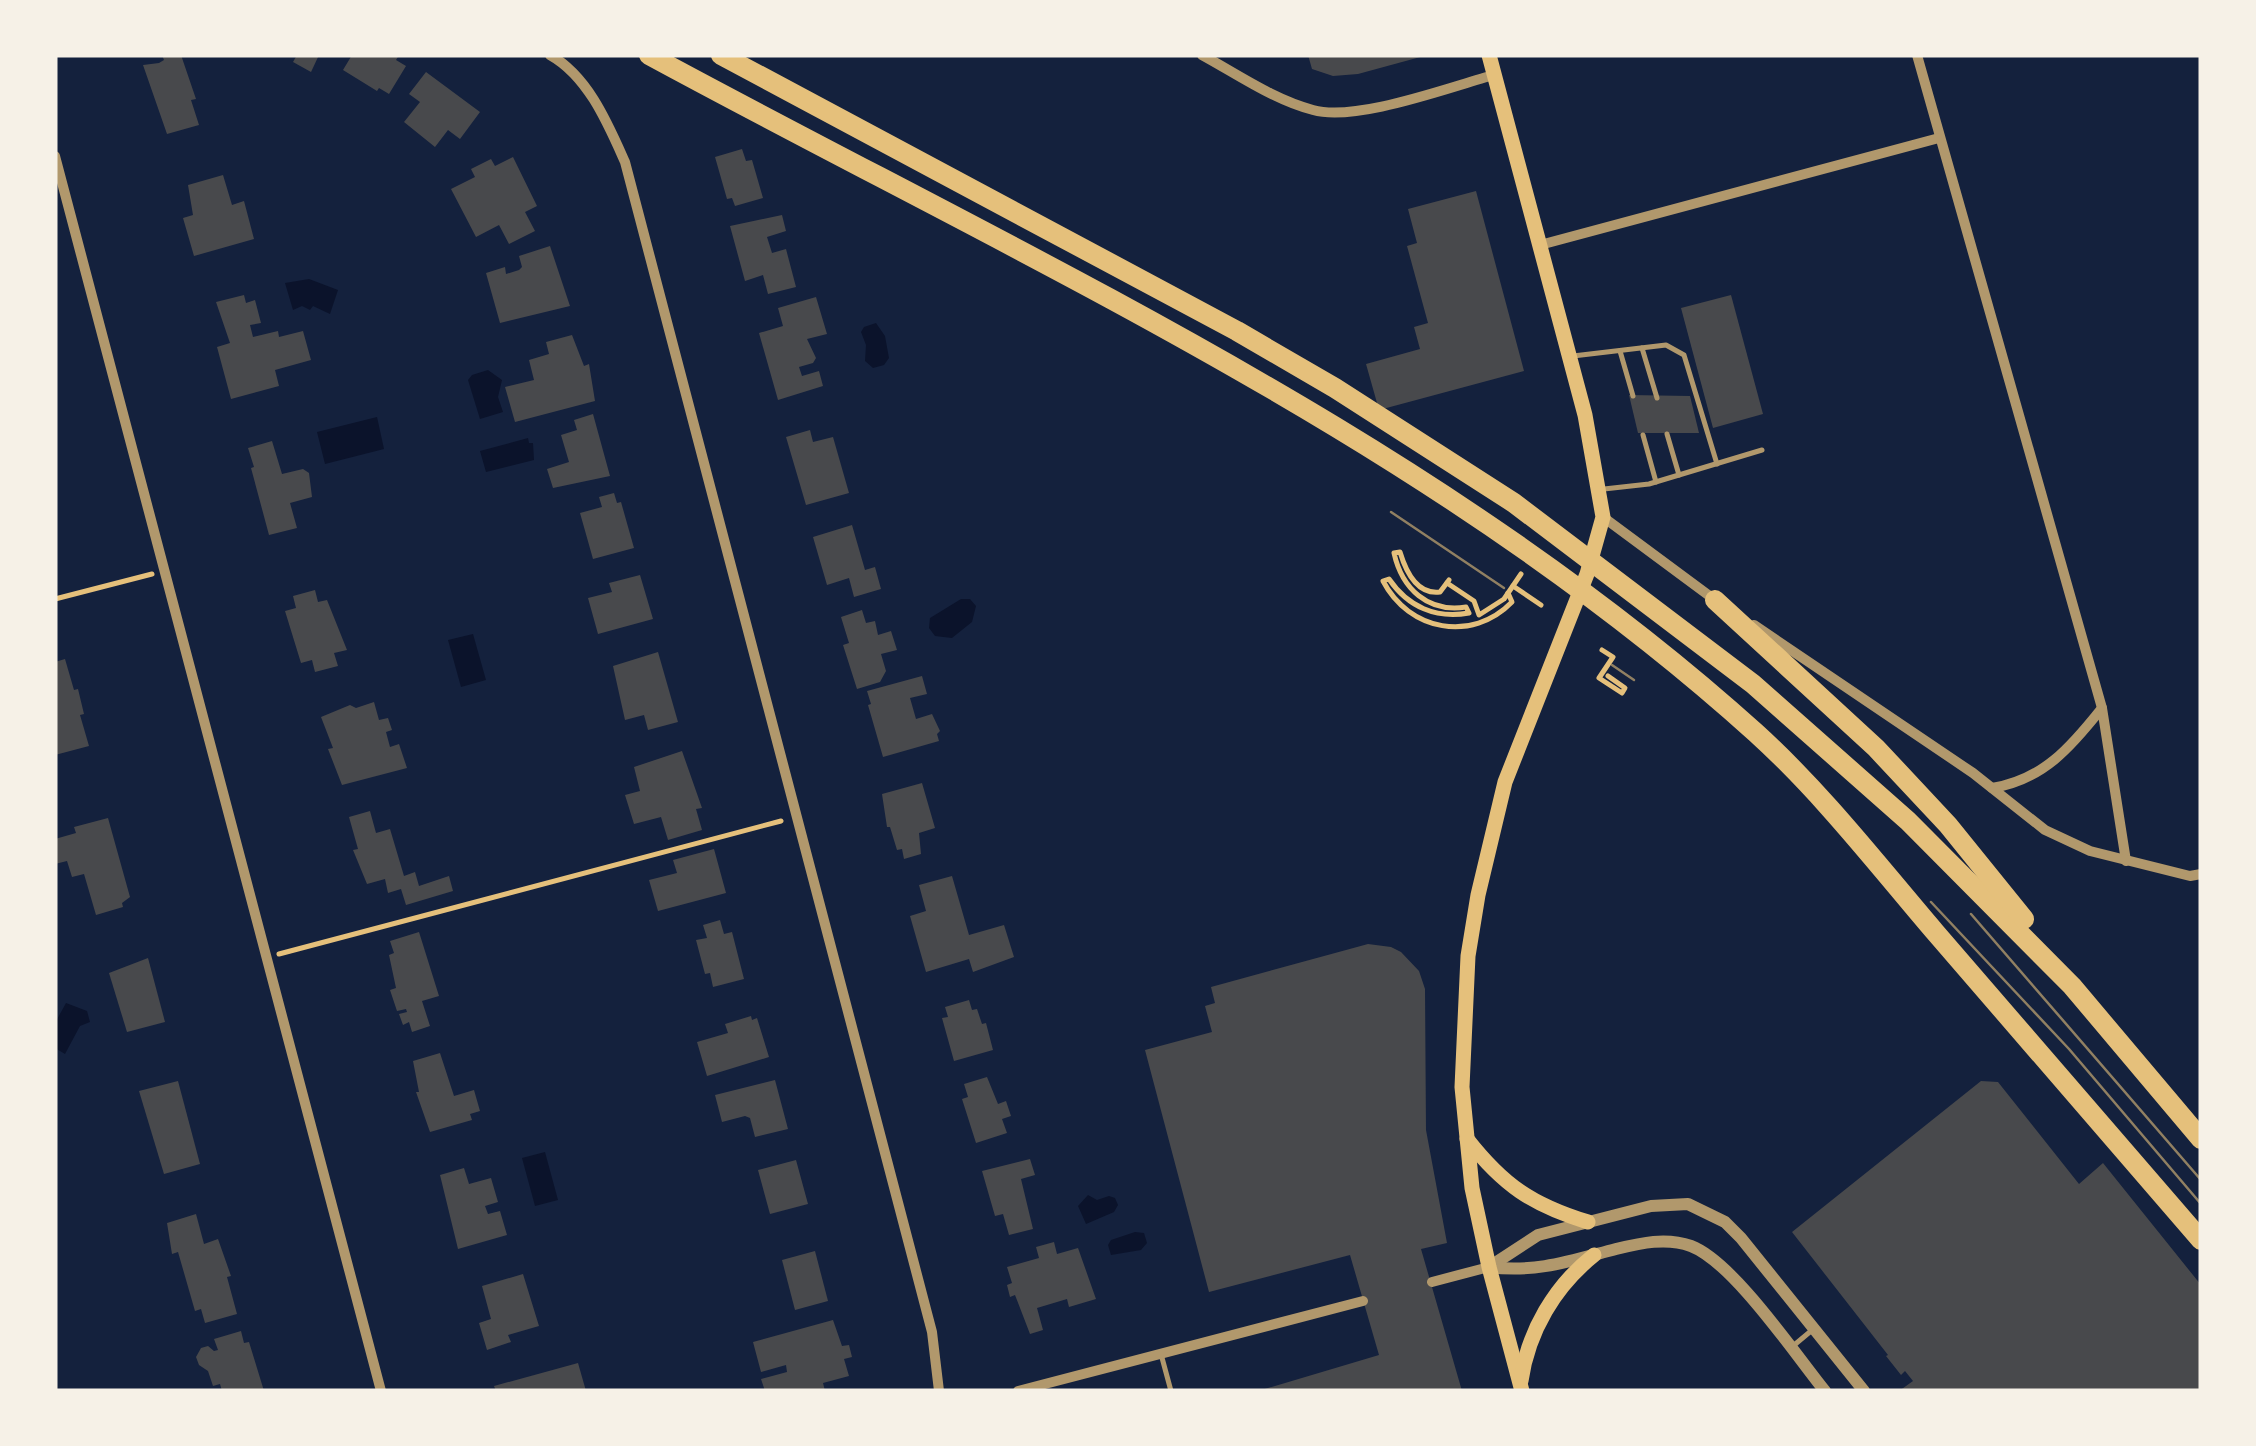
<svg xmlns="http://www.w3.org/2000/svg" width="2256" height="1446" font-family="'DM Sans',sans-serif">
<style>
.water{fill:#0b132b}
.building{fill:#48494c}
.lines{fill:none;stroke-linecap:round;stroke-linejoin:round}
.path{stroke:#e5c07b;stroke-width:5}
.service{stroke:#b1986c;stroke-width:5}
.minor{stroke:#b1986c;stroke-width:10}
.tertiary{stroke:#b1986c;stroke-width:12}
.secondary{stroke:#e5c07b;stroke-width:15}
.motorway{stroke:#e5c07b;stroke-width:20}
.tram{stroke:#918062;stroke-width:2.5}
</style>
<rect width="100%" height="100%" fill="#14213d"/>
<g class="water">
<polygon points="309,279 338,290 330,314 313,306 310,310 302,306 293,310 285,283"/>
<polygon points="876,323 885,336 889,358 884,365 873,368 865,361 866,345 861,332 864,327"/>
<polygon points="488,370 502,380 498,397 503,412 480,419 468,380 472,375"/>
<polygon points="377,417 384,449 325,464 317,432"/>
<polygon points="528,438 529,443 533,443 534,460 486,472 480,451"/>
<polygon points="961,599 970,599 976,606 972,622 952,638 935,636 929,628 930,618"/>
<polygon points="473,634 486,680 461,687 448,640"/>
<polygon points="66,1003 87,1011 90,1022 80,1026 65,1054 55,1048 55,1023"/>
<polygon points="545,1152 558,1200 535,1206 522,1158"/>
<polygon points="1088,1195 1097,1200 1109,1196 1115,1198 1118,1205 1114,1212 1086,1224 1078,1206"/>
<polygon points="1135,1232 1144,1233 1147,1243 1141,1250 1111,1255 1108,1245 1111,1240"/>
</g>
<g class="building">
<polygon points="162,55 181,55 196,99 191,100 199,125 167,134 143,65 159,63 164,60"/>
<polygon points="297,55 319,55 311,72 293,62"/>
<polygon points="352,55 399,55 396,60 406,66 389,94 379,88 377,91 343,70"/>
<polygon points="1308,55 1424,55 1424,56 1358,74 1333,76 1312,69"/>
<polygon points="426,72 480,112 460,139 448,130 435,147 404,122 420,102 409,94"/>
<polygon points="742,149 746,161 752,160 763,198 735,206 732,198 727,199 715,157"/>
<polygon points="513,157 537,206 525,212 535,231 509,244 499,225 476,237 451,189 475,177 471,169 491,159 495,166"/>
<polygon points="223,175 232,205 244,201 254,239 194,256 183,218 193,215 188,185"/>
<polygon points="1476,191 1524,371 1379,410 1366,364 1420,349 1414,327 1428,323 1407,246 1417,243 1408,209"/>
<polygon points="782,215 786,231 767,237 772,253 786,249 796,287 768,294 763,275 745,281 730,226"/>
<polygon points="550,246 570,306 500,323 486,273 505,267 506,274 519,270 522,267 519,256"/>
<polygon points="244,295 246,303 255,300 261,323 250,325 253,337 278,331 279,337 303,331 311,360 275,370 279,386 231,399 217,347 230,343 216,302"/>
<polygon points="1731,295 1763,414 1713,428 1681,308"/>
<polygon points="816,297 827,334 807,339 816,358 813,363 799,367 802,376 819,371 823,386 778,400 759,333 783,326 778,308"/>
<polygon points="572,335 584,366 589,364 595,401 515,422 505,387 534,380 529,360 549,354 546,342"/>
<polygon points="1629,395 1690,396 1699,433 1638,433"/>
<polygon points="593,414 610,476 553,488 547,469 569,462 561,435 577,430 574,420"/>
<polygon points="810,430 813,442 833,437 849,493 806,505 786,437"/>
<polygon points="272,441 282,474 303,469 309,473 312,497 290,503 297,528 269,535 251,468 254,467 248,448"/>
<polygon points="614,493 617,503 621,502 634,548 593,559 580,513 602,507 599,497"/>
<polygon points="852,525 865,570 875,567 881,589 854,597 849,578 827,585 813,537"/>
<polygon points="640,575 653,619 598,634 588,598 612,592 609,583"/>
<polygon points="315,590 318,602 327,600 347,650 334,653 338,666 315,672 312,660 301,663 285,611 296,608 293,596"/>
<polygon points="862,610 866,623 875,621 878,635 891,631 897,650 881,654 886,671 880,682 857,689 843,645 849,643 841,617"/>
<polygon points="658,652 678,722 648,730 644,715 625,720 613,666"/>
<polygon points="65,659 74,690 78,689 84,714 80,715 89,746 55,755 55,662"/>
<polygon points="922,676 927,694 910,698 916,719 932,714 940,731 937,734 939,741 883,757 868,705 871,704 867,691"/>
<polygon points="374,702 379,720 388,718 392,730 386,732 390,747 399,744 407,768 342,785 328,749 333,748 321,717 350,705 356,708"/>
<polygon points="682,751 702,808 696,809 702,830 668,840 661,817 634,824 625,795 640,791 634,767"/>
<polygon points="922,783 935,828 919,833 921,854 904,859 902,849 897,850 890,827 887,827 882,794"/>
<polygon points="370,811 376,833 390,829 404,876 415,872 419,886 449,876 453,891 406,905 401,889 388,893 385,879 367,884 353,850 358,849 349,817"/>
<polygon points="108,818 130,897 122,903 123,907 96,915 84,874 72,877 67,861 55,864 55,839 76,833 74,827"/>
<polygon points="714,849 726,893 658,911 649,880 677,873 673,860"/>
<polygon points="952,876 969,935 1004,925 1014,957 973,972 969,959 926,972 910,916 926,911 919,885"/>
<polygon points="720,920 724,934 732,932 744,979 713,987 710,973 705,974 696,940 707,938 703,925"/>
<polygon points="419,932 439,996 422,1001 430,1026 412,1032 409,1022 403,1025 399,1014 407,1012 406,1009 397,1011 390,990 396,988 389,955 394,953 390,941"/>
<polygon points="1368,944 1391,947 1401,952 1419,971 1425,989 1426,1130 1447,1243 1421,1249 1462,1391 1258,1391 1379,1355 1350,1255 1209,1292 1145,1050 1212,1032 1205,1006 1215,1003 1211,987"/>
<polygon points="148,958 165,1022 127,1032 109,973"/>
<polygon points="969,1000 972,1010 977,1009 982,1024 986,1023 993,1050 954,1061 942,1018 948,1017 945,1007"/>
<polygon points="751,1016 752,1020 757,1018 769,1057 707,1076 697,1042 728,1033 725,1024"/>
<polygon points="440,1053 454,1096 474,1090 480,1111 470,1114 472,1120 430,1132 416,1092 419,1092 413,1061"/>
<polygon points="987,1077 998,1104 1006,1101 1011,1116 1002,1119 1007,1133 976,1143 962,1099 968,1097 964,1084"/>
<polygon points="775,1080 788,1129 755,1137 750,1118 745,1116 722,1122 715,1095"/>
<polygon points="178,1081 200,1164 164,1174 139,1091"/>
<polygon points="1981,1081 1998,1082 2079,1184 2103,1163 2201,1285 2201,1391 1899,1391 1913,1381 1905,1371 1901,1375 1886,1356 1888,1355 1792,1232"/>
<polygon points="1030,1159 1035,1175 1021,1179 1033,1229 1009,1235 1003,1214 995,1216 982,1171"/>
<polygon points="796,1160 808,1204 770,1214 758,1170"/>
<polygon points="464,1168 469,1184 491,1178 498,1202 485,1206 488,1214 500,1211 507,1235 458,1249 440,1175"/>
<polygon points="196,1214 204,1244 218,1239 231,1276 227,1277 237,1314 205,1323 201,1309 195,1311 178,1252 172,1254 167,1223"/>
<polygon points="1054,1242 1057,1254 1078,1248 1096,1299 1069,1307 1067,1299 1037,1308 1043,1330 1030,1334 1015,1295 1010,1297 1007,1285 1012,1283 1007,1267 1039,1258 1036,1247"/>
<polygon points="815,1251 828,1301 795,1310 782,1260"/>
<polygon points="523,1274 539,1326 508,1335 511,1342 487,1350 479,1323 491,1319 482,1286"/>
<polygon points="833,1320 842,1346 849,1345 852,1357 844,1359 849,1376 823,1383 825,1391 765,1391 761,1379 787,1372 786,1365 761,1372 753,1342"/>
<polygon points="241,1331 244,1343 249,1342 264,1391 222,1391 220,1384 213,1386 208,1371 199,1365 196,1357 201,1348 208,1346 214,1351 218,1350 214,1339"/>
<polygon points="578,1363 586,1391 496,1391 494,1386"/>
</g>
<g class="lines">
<g class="path">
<path d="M1449,580L1440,592C1417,595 1406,572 1400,552L1394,553C1402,589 1428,613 1466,607L1469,613C1436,619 1408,607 1389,579L1383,581C1409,631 1472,643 1512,602L1508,593"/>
<polyline points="1447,583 1474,601 1479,615 1504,599 1521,574"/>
<polyline points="1513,586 1541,605"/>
<polyline points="55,599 152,574"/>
<polyline points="1602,650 1613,657 1599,678 1622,693 1625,688 1608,676"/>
<polyline points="279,954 781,821"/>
</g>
<g class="service">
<polyline points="1642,348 1657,398"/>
<polyline points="1620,351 1633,396"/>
<polyline points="1573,356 1666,345 1684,355 1717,464"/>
<polyline points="1667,434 1679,475"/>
<polyline points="1643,435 1656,482"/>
<polyline points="1604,489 1649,484 1762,450"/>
<polyline points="1793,1346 1811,1331"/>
<polyline points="1161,1354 1171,1391"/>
</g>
<g class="minor">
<path d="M550,55C588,76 608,124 625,162L932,1332L939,1391"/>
<path d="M1202,55C1237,74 1274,100 1313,110C1357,122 1449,87 1494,75"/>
<polyline points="1917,55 2102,708 2126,861"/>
<polyline points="55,156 381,1391"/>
<polyline points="1540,245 1939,138"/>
<polyline points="1603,517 1715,600"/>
<polyline points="1754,625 1973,773 2045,830 2090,851 2190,876 2201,874"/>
<path d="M1992,788C2043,780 2071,747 2102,708"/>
<polyline points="1432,1282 1489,1267"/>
<polyline points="1018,1391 1363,1301"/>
</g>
<g class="tertiary">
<polyline points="1489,1267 1538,1235 1651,1206 1688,1204 1725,1222 1741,1238 1864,1391"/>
<path d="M1489,1267C1537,1273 1570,1261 1616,1249C1641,1243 1666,1237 1691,1246C1733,1262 1795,1354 1825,1391"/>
</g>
<g class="secondary">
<polyline points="1489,55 1585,415 1603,517 1587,574 1505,782 1478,895 1468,956 1462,1087 1472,1188 1489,1267 1522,1391"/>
<path d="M1467,1139C1503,1185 1532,1205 1588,1222"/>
<path d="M1521,1381C1528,1331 1555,1286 1594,1255"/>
</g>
<g class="motorway">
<path d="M649,55C1029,261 1432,440 1756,733C1822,793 1877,864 1935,932C2024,1035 2112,1138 2201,1240"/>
<polyline points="721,55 1237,331 1335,388 1514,503 1753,684 1908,821 2072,986 2201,1139"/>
<polyline points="1715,600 1876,748 1948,825 2024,919"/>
</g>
<g class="tram">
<polyline points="1391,512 1504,588"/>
<polyline points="1612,665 1634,680"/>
<polyline points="1931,902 2069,1049 2201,1204"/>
<polyline points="1971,914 2201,1180"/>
</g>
</g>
<rect width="2256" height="1446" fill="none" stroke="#f6f1e7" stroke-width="115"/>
</svg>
